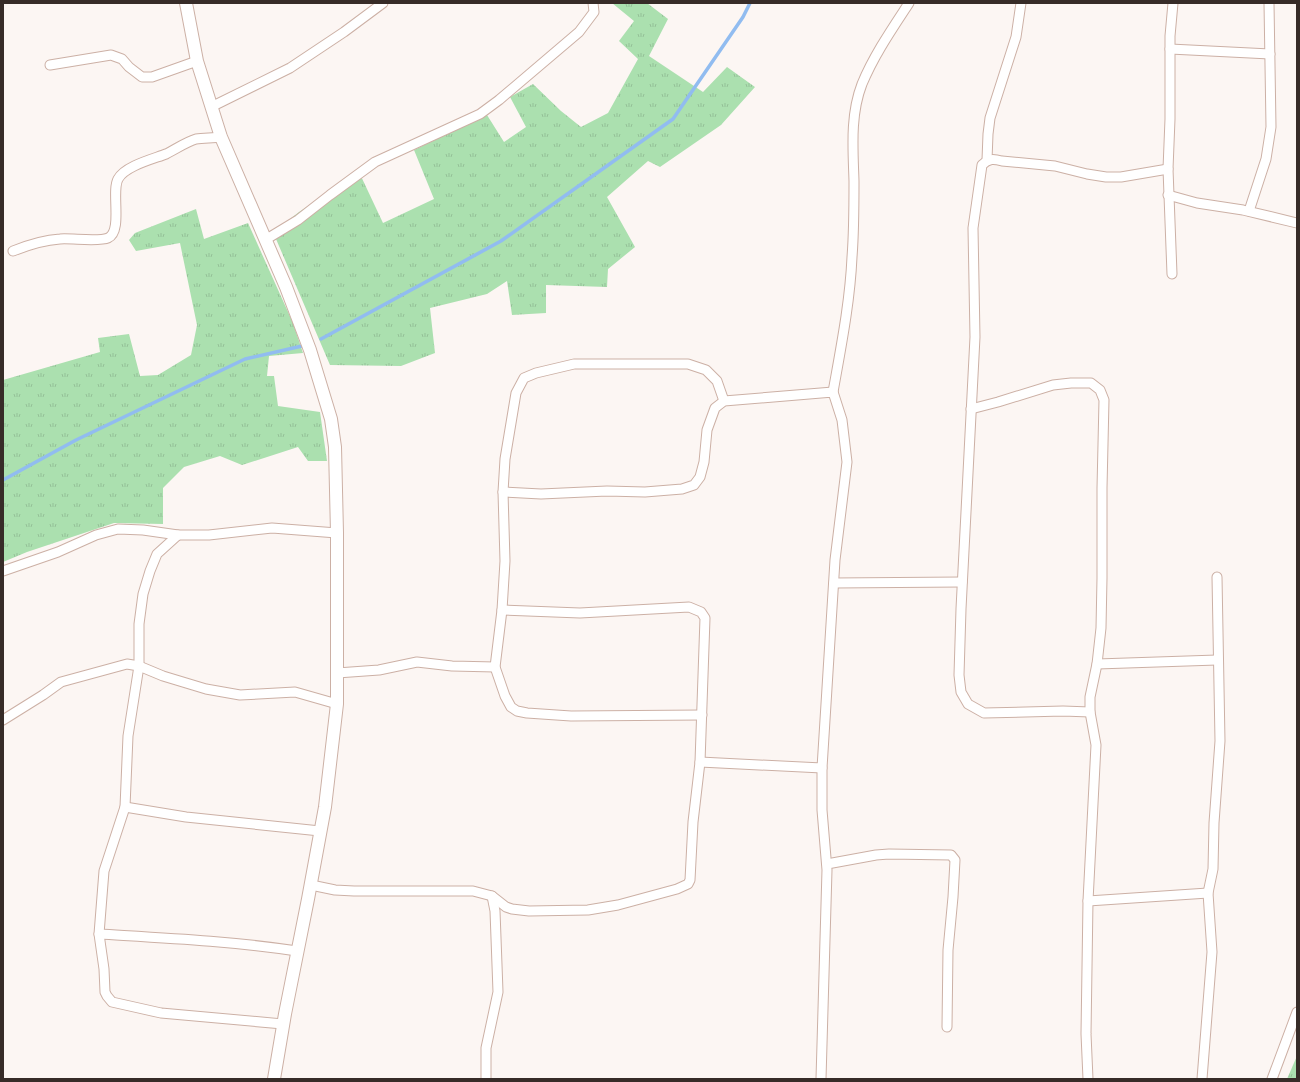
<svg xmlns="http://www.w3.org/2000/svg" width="1300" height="1082" font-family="Roboto,sans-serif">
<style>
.grass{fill:url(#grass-tufts)}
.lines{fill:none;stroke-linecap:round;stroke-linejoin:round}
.stream{stroke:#91bcf0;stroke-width:3.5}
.minor-casing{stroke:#ccb0a5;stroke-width:11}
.tertiary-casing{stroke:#ccb0a5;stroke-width:14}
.minor{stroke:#fff;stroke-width:9}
.tertiary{stroke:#fff;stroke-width:12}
</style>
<defs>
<pattern id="grass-tufts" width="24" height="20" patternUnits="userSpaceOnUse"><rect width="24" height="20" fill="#abe0af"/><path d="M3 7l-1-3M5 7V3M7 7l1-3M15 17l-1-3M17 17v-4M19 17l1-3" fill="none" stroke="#94c097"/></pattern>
</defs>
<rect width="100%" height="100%" fill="#fcf6f3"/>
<g class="grass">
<polygon points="612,3 647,3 668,19 649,56 703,92 727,67 755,87 721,125 660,167 648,161 607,197 635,247 608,269 607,287 546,285 546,313 512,315 507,281 487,294 430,308 435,353 401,366 330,365 273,232 299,212 359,172 383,223 434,199 414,150 487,115 504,142 526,127 510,97 533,84 561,111 581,127 608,113 638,59 619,41 634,21"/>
<polygon points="196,209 204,239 248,223 293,323 303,353 269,356 267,376 274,376 278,406 320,412 327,461 308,461 298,447 242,465 220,456 184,467 163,488 163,524 114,523 27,552 3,562 3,380 100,352 98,338 129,334 140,376 158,375 191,355 197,325 180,243 136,251 129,240 135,233"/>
<polygon points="1297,1056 1297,1079 1287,1079"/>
</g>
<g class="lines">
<g class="stream">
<polyline points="321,339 501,241 673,119 743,17 750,3"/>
<polyline points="3,480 76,440 245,359 302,346"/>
</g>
<g class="minor-casing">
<g id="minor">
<polyline points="1170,49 1270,54"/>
<polyline points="50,65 111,55 122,59 129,67 142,77 152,77 197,61"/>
<polyline points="211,107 290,68 344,32 383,3"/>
<polyline points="987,160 988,134 990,118 1016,37 1021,3"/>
<polyline points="1168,195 1197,203 1243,210 1297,223"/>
<polyline points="1249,211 1266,159 1271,127 1269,3"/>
<polyline points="265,240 298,220 330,195 375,162 480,114 499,100 579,32 594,12 593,3"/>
<path d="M13,251C28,245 43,240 60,239C71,238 99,242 108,238C123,231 111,192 118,179C125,166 153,159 166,154C176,149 186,142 196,139C204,138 213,138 221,137"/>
<polyline points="1172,274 1168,169 1170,119 1170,36 1173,3"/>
<path d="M833,392C841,347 850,302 852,257C854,232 854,206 854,181C853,149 850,115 862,84C874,55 892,29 909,3"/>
<polyline points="971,409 998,402 1053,385 1071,383 1091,383 1100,390 1104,400 1102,488 1102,578 1101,628 1097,664 1090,697 1090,712 1096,745 1088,901 1086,1034 1088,1079"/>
<polyline points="503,492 541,494 607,491 645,492 682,489 694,485 700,477 704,462 707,430 715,408 724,401 833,392 842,420 847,462 835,560 822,768 700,762"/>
<polyline points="178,535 157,554 150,571 143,594 139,624 139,666 128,736 125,807 104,871 99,934 104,969 105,992 107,996 112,1002 161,1013 283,1024"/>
<polyline points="3,571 58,552 96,535 118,529 143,530 178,535 209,535 272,528 337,533"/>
<polyline points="834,583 962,582"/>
<polyline points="1097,664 1217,660"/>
<polyline points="337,673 379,670 417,662 452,666 495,667"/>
<path d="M1090,712L1063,711L984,713L968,704L961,692L959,675L961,609L975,337L973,228L982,165C989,158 994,159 1002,161L1055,166L1087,174L1106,177H1121L1168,169"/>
<polyline points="702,715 571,716 527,713 517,711 511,707 505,696 495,667 502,610 505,561 503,492 505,459 516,393 524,378 536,373 574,364 688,364 706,370 717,381 724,401"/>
<polyline points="3,720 43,695 61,682 127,664 139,666 163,676 206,689 240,695 295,692 337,704"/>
<polyline points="125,807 186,817 320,831"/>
<polyline points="827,864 876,855 889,854 951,855 955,860 953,897 948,950 947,1027"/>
<polyline points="311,885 335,890 354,891 473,891 492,896 506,907 512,909 529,911 588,910 618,905 677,889 688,884 690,880 693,822 700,762 705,618 701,612 689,607 580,613 502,610"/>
<polyline points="1088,901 1208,893"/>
<path d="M99,934C165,938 231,941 297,951"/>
<polyline points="486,1079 486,1048 498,992 495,911 492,896"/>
<polyline points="821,1079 827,870 822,810 822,768"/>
<polyline points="1202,1079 1212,952 1208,893 1213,869 1214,823 1220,741 1217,577"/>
<polyline points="1272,1079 1297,1012"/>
</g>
</g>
<g class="tertiary-casing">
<polyline id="tertiary" points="186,3 197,61 221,137 286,287 310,350 331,419 335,447 337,533 337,704 325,807 308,899 285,1014 274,1079"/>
</g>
<use href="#minor" class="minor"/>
<use href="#tertiary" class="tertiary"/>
</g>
<rect width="1300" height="1082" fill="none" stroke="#372c28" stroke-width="8"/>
</svg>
